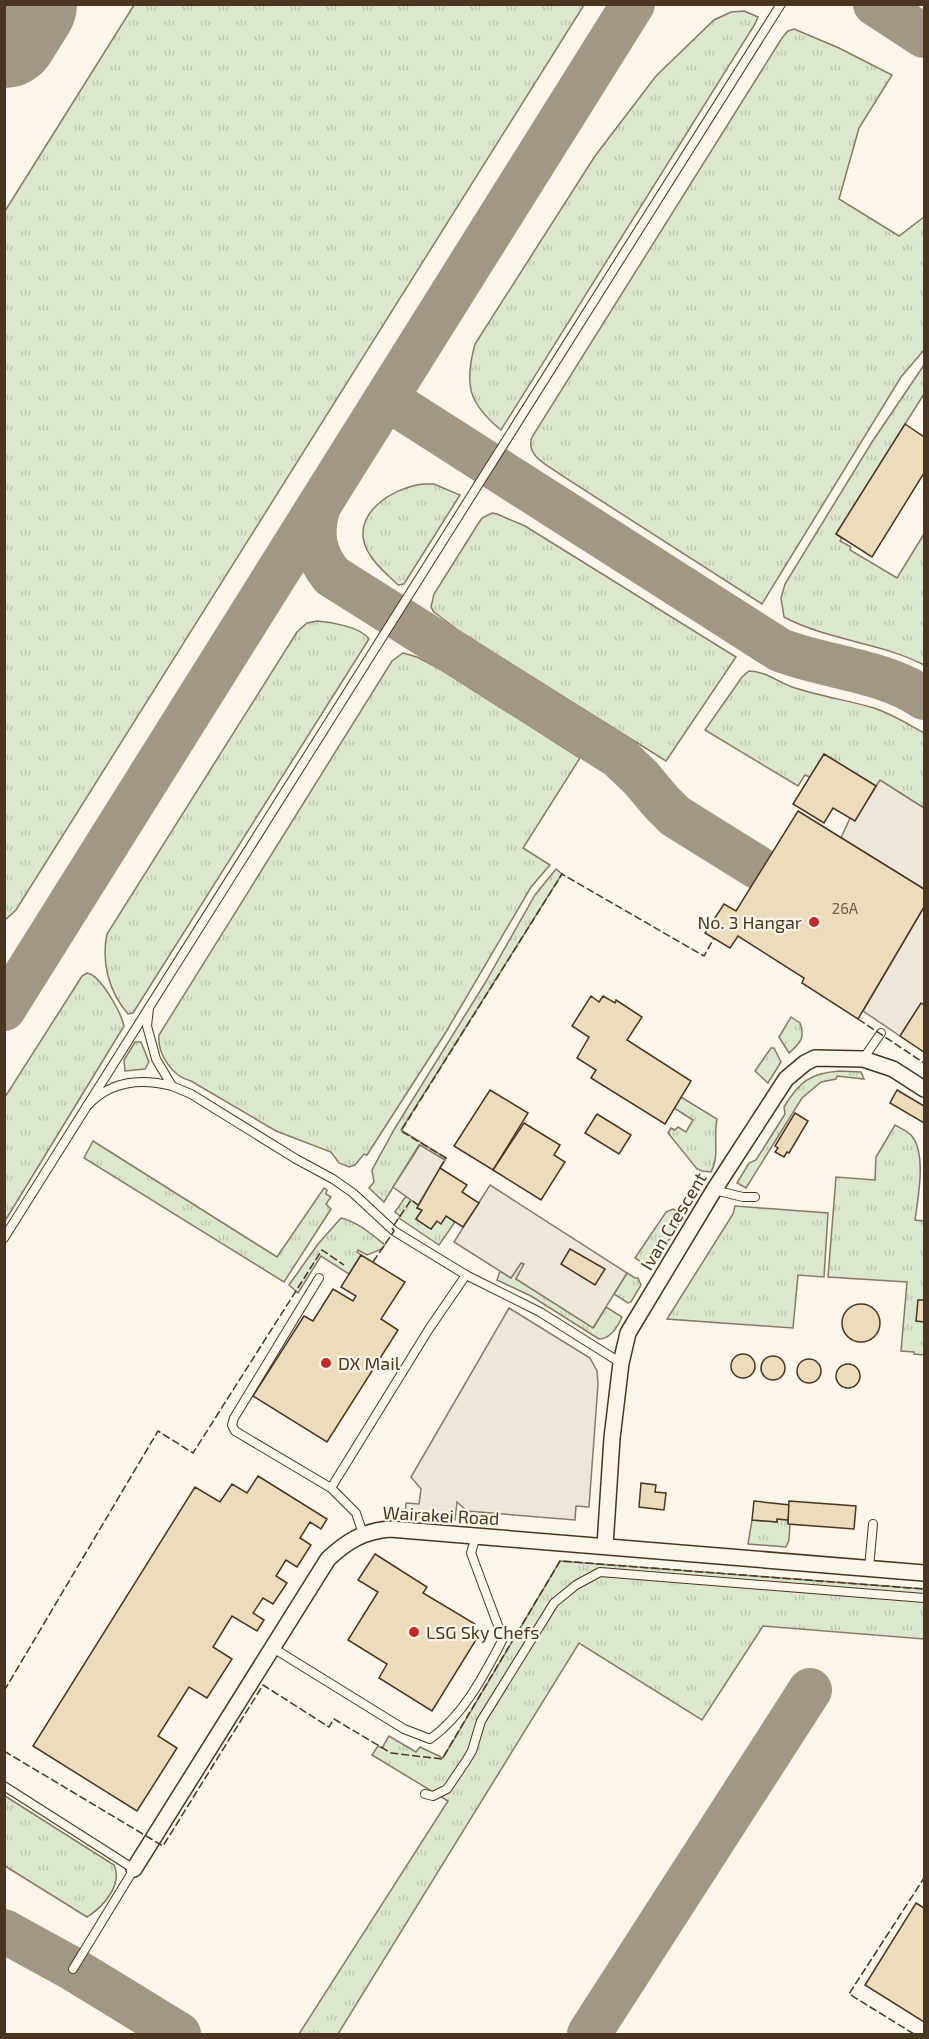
<svg xmlns="http://www.w3.org/2000/svg" width="929" height="2039" font-family="'Exo 2',sans-serif">
<style>
.grass{fill:url(#grass-tufts);stroke:#887966;stroke-width:1.5}
.parking{fill:#ede7d9;stroke:#887966;stroke-width:1.5}
.lines{fill:none;stroke-linecap:round;stroke-linejoin:round}
.taxiway{stroke:#a29684;stroke-width:44}
.runway{stroke:#a29684;stroke-width:110}
.building{fill:#ecdcbc;stroke:#4a3520;stroke-width:1.5}
.lane-casing{stroke:#4a3520;stroke-width:10}
.street-casing{stroke:#4a3520;stroke-width:18}
.lane{stroke:#fbf6e9;stroke-width:8}
.street{stroke:#fbf6e9;stroke-width:15}
.fence{stroke:#4a3520;stroke-width:1.5;stroke-dasharray:8 3;stroke-linecap:butt}
.poi-dot{fill:#c62828;stroke:#fbf6e9;stroke-width:2}
.labels{text-anchor:middle;dominant-baseline:central;stroke-width:4.5;stroke-linejoin:round;paint-order:stroke}
.number-label{font-size:15px;fill:#725f47}
.poi-label{font-size:18px;fill:#4a3520;stroke:#fbf6e9;text-anchor:start}
.street-label{font-size:18px;fill:#4a3520;stroke:#fbf6e9}
</style>
<defs>
<pattern id="grass-tufts" width="24" height="20" patternUnits="userSpaceOnUse" patternTransform="scale(1.5)"><rect width="24" height="20" fill="#dce7d0"/><path d="M3 7l-1-3M5 7V3M7 7l1-3M15 17l-1-3M17 17v-4M19 17l1-3" fill="none" stroke="#bec7b2"/></pattern>
</defs>
<rect width="100%" height="100%" fill="#fbf6e9"/>
<g class="grass">
<polygon points="134,5 584,5 16,910 5,920 5,211"/>
<path d="M744,11L758,17L755,24L501,430C468,403 464,384 475,344L595,156L656,76L714,20L731,12Z"/>
<path d="M794,29L839,48L892,75L859,128L839,199L899,236L924,217V350L901,377L762,604L561,475C548,465 525,456 532,437L782,38L788,31Z"/>
<path d="M924,365V394L836,534L842,538L840,541L851,547L850,550L897,578L924,534V665C880,642 829,641 784,617L781,598L785,584L872,442Z"/>
<path d="M423,484H434L460,495L404,584L398,585C387,574 374,564 367,550C350,514 392,488 423,484Z"/>
<polygon points="492,513 497,514 525,526 736,657 666,761 459,631 434,612 431,607 434,594 478,524 482,518"/>
<path d="M317,621C331,622 361,627 369,639L133,1013L128,1014C109,992 101,962 107,934L297,632L307,623Z"/>
<path d="M403,653L417,657L440,669L580,758L523,848L550,865L531,887L446,1032L367,1155L364,1154L355,1165L349,1167L339,1163L331,1152L276,1131L191,1081C173,1077 157,1054 159,1035L392,661Z"/>
<path d="M749,671C765,671 778,682 792,687C819,696 847,700 874,708C892,714 908,724 924,733V808L880,781L876,786L824,754L810,777L805,775L798,786L705,730L742,677Z"/>
<polygon points="556,869 562,874 401,1130 446,1158 445,1160 419,1145 384,1202 369,1188 374,1182 372,1170 395,1128 485,983 535,895"/>
<path d="M87,973C101,975 121,1013 124,1026L5,1221V1097L77,984L82,976Z"/>
<path d="M791,1017L800,1023C806,1038 799,1044 789,1053L779,1037Z"/>
<polygon points="135,1042 141,1042 149,1062 145,1069 125,1071 124,1060"/>
<polygon points="771,1048 774,1048 781,1062 768,1083 755,1071"/>
<path d="M840,1071L861,1072L864,1079L837,1076L836,1079L821,1082L802,1098L746,1188L737,1183L749,1163L756,1160L785,1114L784,1107C799,1082 810,1073 840,1071Z"/>
<path d="M681,1097L717,1119C713,1137 720,1156 711,1172L702,1171L697,1169L668,1133L671,1128L675,1130L678,1127L686,1132L693,1120L674,1108Z"/>
<path d="M895,1125C900,1128 907,1131 911,1135C927,1153 918,1198 915,1220L924,1221V1355L914,1354V1352L901,1351L907,1282L828,1277L836,1177L875,1180L876,1157Z"/>
<polygon points="93,1141 277,1257 324,1188 327,1190 326,1194 331,1197 326,1204 331,1209 284,1282 84,1158"/>
<polygon points="406,1196 418,1205 417,1208 422,1210 416,1219 431,1229 437,1221 446,1216 455,1222 439,1245 399,1218 400,1216 395,1212"/>
<polygon points="735,1206 828,1213 824,1277 798,1275 793,1328 667,1319 733,1214"/>
<polygon points="673,1209 680,1213 682,1219 653,1265 645,1264 635,1258 666,1212"/>
<path d="M341,1218C358,1222 371,1234 385,1245L382,1249L367,1255L358,1250L357,1252L361,1255L349,1274L321,1256L298,1293L289,1285L318,1244Z"/>
<path d="M521,1263L524,1265L516,1279L594,1327L606,1307L622,1317C618,1326 611,1339 599,1339L531,1296L497,1280L500,1271L511,1278Z"/>
<polygon points="627,1273 635,1278 638,1278 641,1285 631,1302 628,1303 614,1294"/>
<polygon points="777,1519 788,1520 788,1523 790,1524 789,1540 786,1547 748,1544 752,1520 777,1522"/>
<polygon points="560,1561 924,1589 924,1639 763,1626 702,1720 579,1643 338,2034 299,2034 448,1801 372,1755 378,1746 382,1748 389,1736 416,1752 420,1747 443,1758"/>
<path d="M5,1796L114,1865C123,1885 103,1907 87,1917L5,1866Z"/>
</g>
<g class="parking">
<polygon points="880,780 924,808 924,889 841,838 850,818 855,820"/>
<polygon points="924,907 924,1005 921,1004 900,1036 863,1011"/>
<polygon points="420,1145 445,1160 418,1205 393,1187"/>
<polygon points="490,1185 627,1273 593,1328 516,1279 524,1264 521,1263 511,1278 454,1242"/>
<polygon points="509,1308 590,1358 597,1371 598,1384 589,1507 576,1506 575,1520 467,1511 457,1502 455,1520 405,1516 406,1503 419,1504 421,1489 411,1477"/>
</g>
<g class="lines">
<g class="taxiway">
<polyline points="875,4 924,36"/>
<path d="M387,399L780,650C827,668 882,670 924,698"/>
<path d="M318,509C311,535 314,554 332,576L619,757L641,778L661,802L675,816L757,867"/>
<polyline points="4,1009 633,4"/>
<polyline points="4,1931 73,1969 179,2034"/>
<polyline points="589,2034 810,1690"/>
</g>
<polyline class="runway" points="4,33 22,4"/>
</g>
<g class="building">
<polygon points="905,424 924,437 924,473 872,557 836,534"/>
<polygon points="824,754 876,786 855,821 833,808 824,823 793,804"/>
<polygon points="798,811 924,889 924,907 858,1019 802,983 804,978 738,936 730,948 705,933 724,904 736,911"/>
<polygon points="591,996 599,1002 603,996 615,1003 616,1000 642,1017 627,1040 691,1081 665,1124 591,1078 596,1070 577,1058 589,1037 572,1026"/>
<polygon points="921,1003 924,1005 924,1052 900,1036"/>
<polygon points="490,1090 528,1113 493,1170 454,1146"/>
<polygon points="897,1090 924,1106 924,1123 890,1103"/>
<polygon points="795,1113 808,1121 789,1153 787,1152 784,1157 775,1152 778,1148 775,1146"/>
<polygon points="597,1114 631,1135 619,1154 585,1133"/>
<polygon points="524,1123 560,1145 554,1155 565,1162 541,1200 493,1170"/>
<polygon points="440,1168 467,1185 462,1192 479,1203 463,1227 446,1216 441,1224 437,1221 431,1229 416,1219 422,1210 417,1208"/>
<polygon points="570,1249 605,1269 595,1285 561,1264"/>
<polygon points="361,1255 405,1282 381,1319 398,1330 327,1442 253,1396 304,1316 313,1321 333,1289 353,1301 356,1296 341,1287"/>
<polygon points="918,1300 924,1300 924,1322 916,1321"/>
<circle cx="861" cy="1323" r="19"/>
<circle cx="743" cy="1366" r="12"/>
<circle cx="773" cy="1368" r="12"/>
<circle cx="809" cy="1371" r="12"/>
<circle cx="848" cy="1376" r="12"/>
<polygon points="258,1476 327,1519 321,1529 310,1522 300,1538 311,1545 297,1567 286,1560 276,1576 287,1583 273,1604 263,1598 253,1613 264,1620 257,1631 232,1616 213,1647 232,1659 207,1698 189,1687 158,1736 177,1748 137,1811 33,1746 195,1487 220,1502 232,1484 247,1493"/>
<polygon points="641,1483 656,1485 655,1492 666,1493 664,1510 639,1507"/>
<polygon points="754,1501 790,1505 788,1520 777,1519 777,1522 752,1520"/>
<polygon points="789,1501 856,1506 854,1529 788,1524"/>
<polygon points="375,1554 427,1587 423,1593 475,1624 472,1630 479,1635 432,1711 379,1678 387,1664 348,1640 378,1592 358,1580"/>
<polygon points="916,1903 924,1908 924,2022 865,1985"/>
</g>
<g class="lines">
<g class="lane-casing">
<g id="lane">
<polyline points="149,1008 147,1026 156,1059 172,1086 191,1094 296,1159 333,1179 353,1193 394,1231 466,1275 540,1312 621,1363"/>
<polyline points="863,1059 881,1033"/>
<polyline points="87,1106 781,4"/>
<polyline points="714,1190 743,1197 755,1197"/>
<path d="M4,1238L87,1106C110,1081 141,1078 172,1086"/>
<polyline points="319,1278 234,1418 232,1425 235,1431 331,1488 429,1329 466,1275"/>
<polyline points="331,1488 356,1513 363,1534"/>
<polyline points="869,1568 873,1524"/>
<path d="M273,1648L404,1729L430,1739C464,1715 484,1675 503,1639L471,1553L476,1536"/>
<polyline points="4,1786 134,1869 73,1969"/>
<polyline points="425,1794 433,1796 447,1789 466,1761 472,1751 481,1721 554,1603 576,1585 600,1572 924,1598"/>
</g>
</g>
<g class="street-casing">
<g id="street">
<polyline points="605,1546 612,1438 621,1363 628,1333 714,1190 786,1079 805,1063 815,1058 863,1059 893,1069 924,1089"/>
<path d="M134,1869L328,1559C347,1541 364,1531 390,1529L924,1573"/>
</g>
</g>
<use href="#lane" class="lane"/>
<use href="#street" class="street"/>
<g class="fence">
<polyline points="858,1019 924,1063"/>
<polyline points="440,1168 446,1158 401,1131 562,874 704,956 714,938"/>
<polyline points="373,1262 394,1231 392,1228 411,1200 418,1205"/>
<polyline points="4,1691 158,1431 193,1453 322,1250 344,1265"/>
<polyline points="4,1751 163,1846 263,1685 329,1727 334,1719 391,1753 442,1759 560,1561 924,1589"/>
<polyline points="914,2034 849,1994 924,1878"/>
</g>
</g>
<g class="poi-dot">
<circle cx="814" cy="922" r="6"/>
<circle cx="326" cy="1363" r="6"/>
<circle cx="414" cy="1632" r="6"/>
</g>
<g class="labels">
<g class="number-label">
<text x="845" y="908">26A</text>
</g>
<g class="poi-label">
<text x="802" y="922" text-anchor="end">No. 3 Hangar</text>
<text x="338" y="1363">DX Mail</text>
<text x="426" y="1632">LSG Sky Chefs</text>
</g>
<g class="street-label">
<text transform="translate(673 1221) rotate(-59)">Ivan Crescent</text>
<text transform="translate(441 1515) rotate(3)">Wairakei Road</text>
</g>
</g>
<rect width="929" height="2039" fill="none" stroke="#4a3520" stroke-width="12"/>
</svg>
